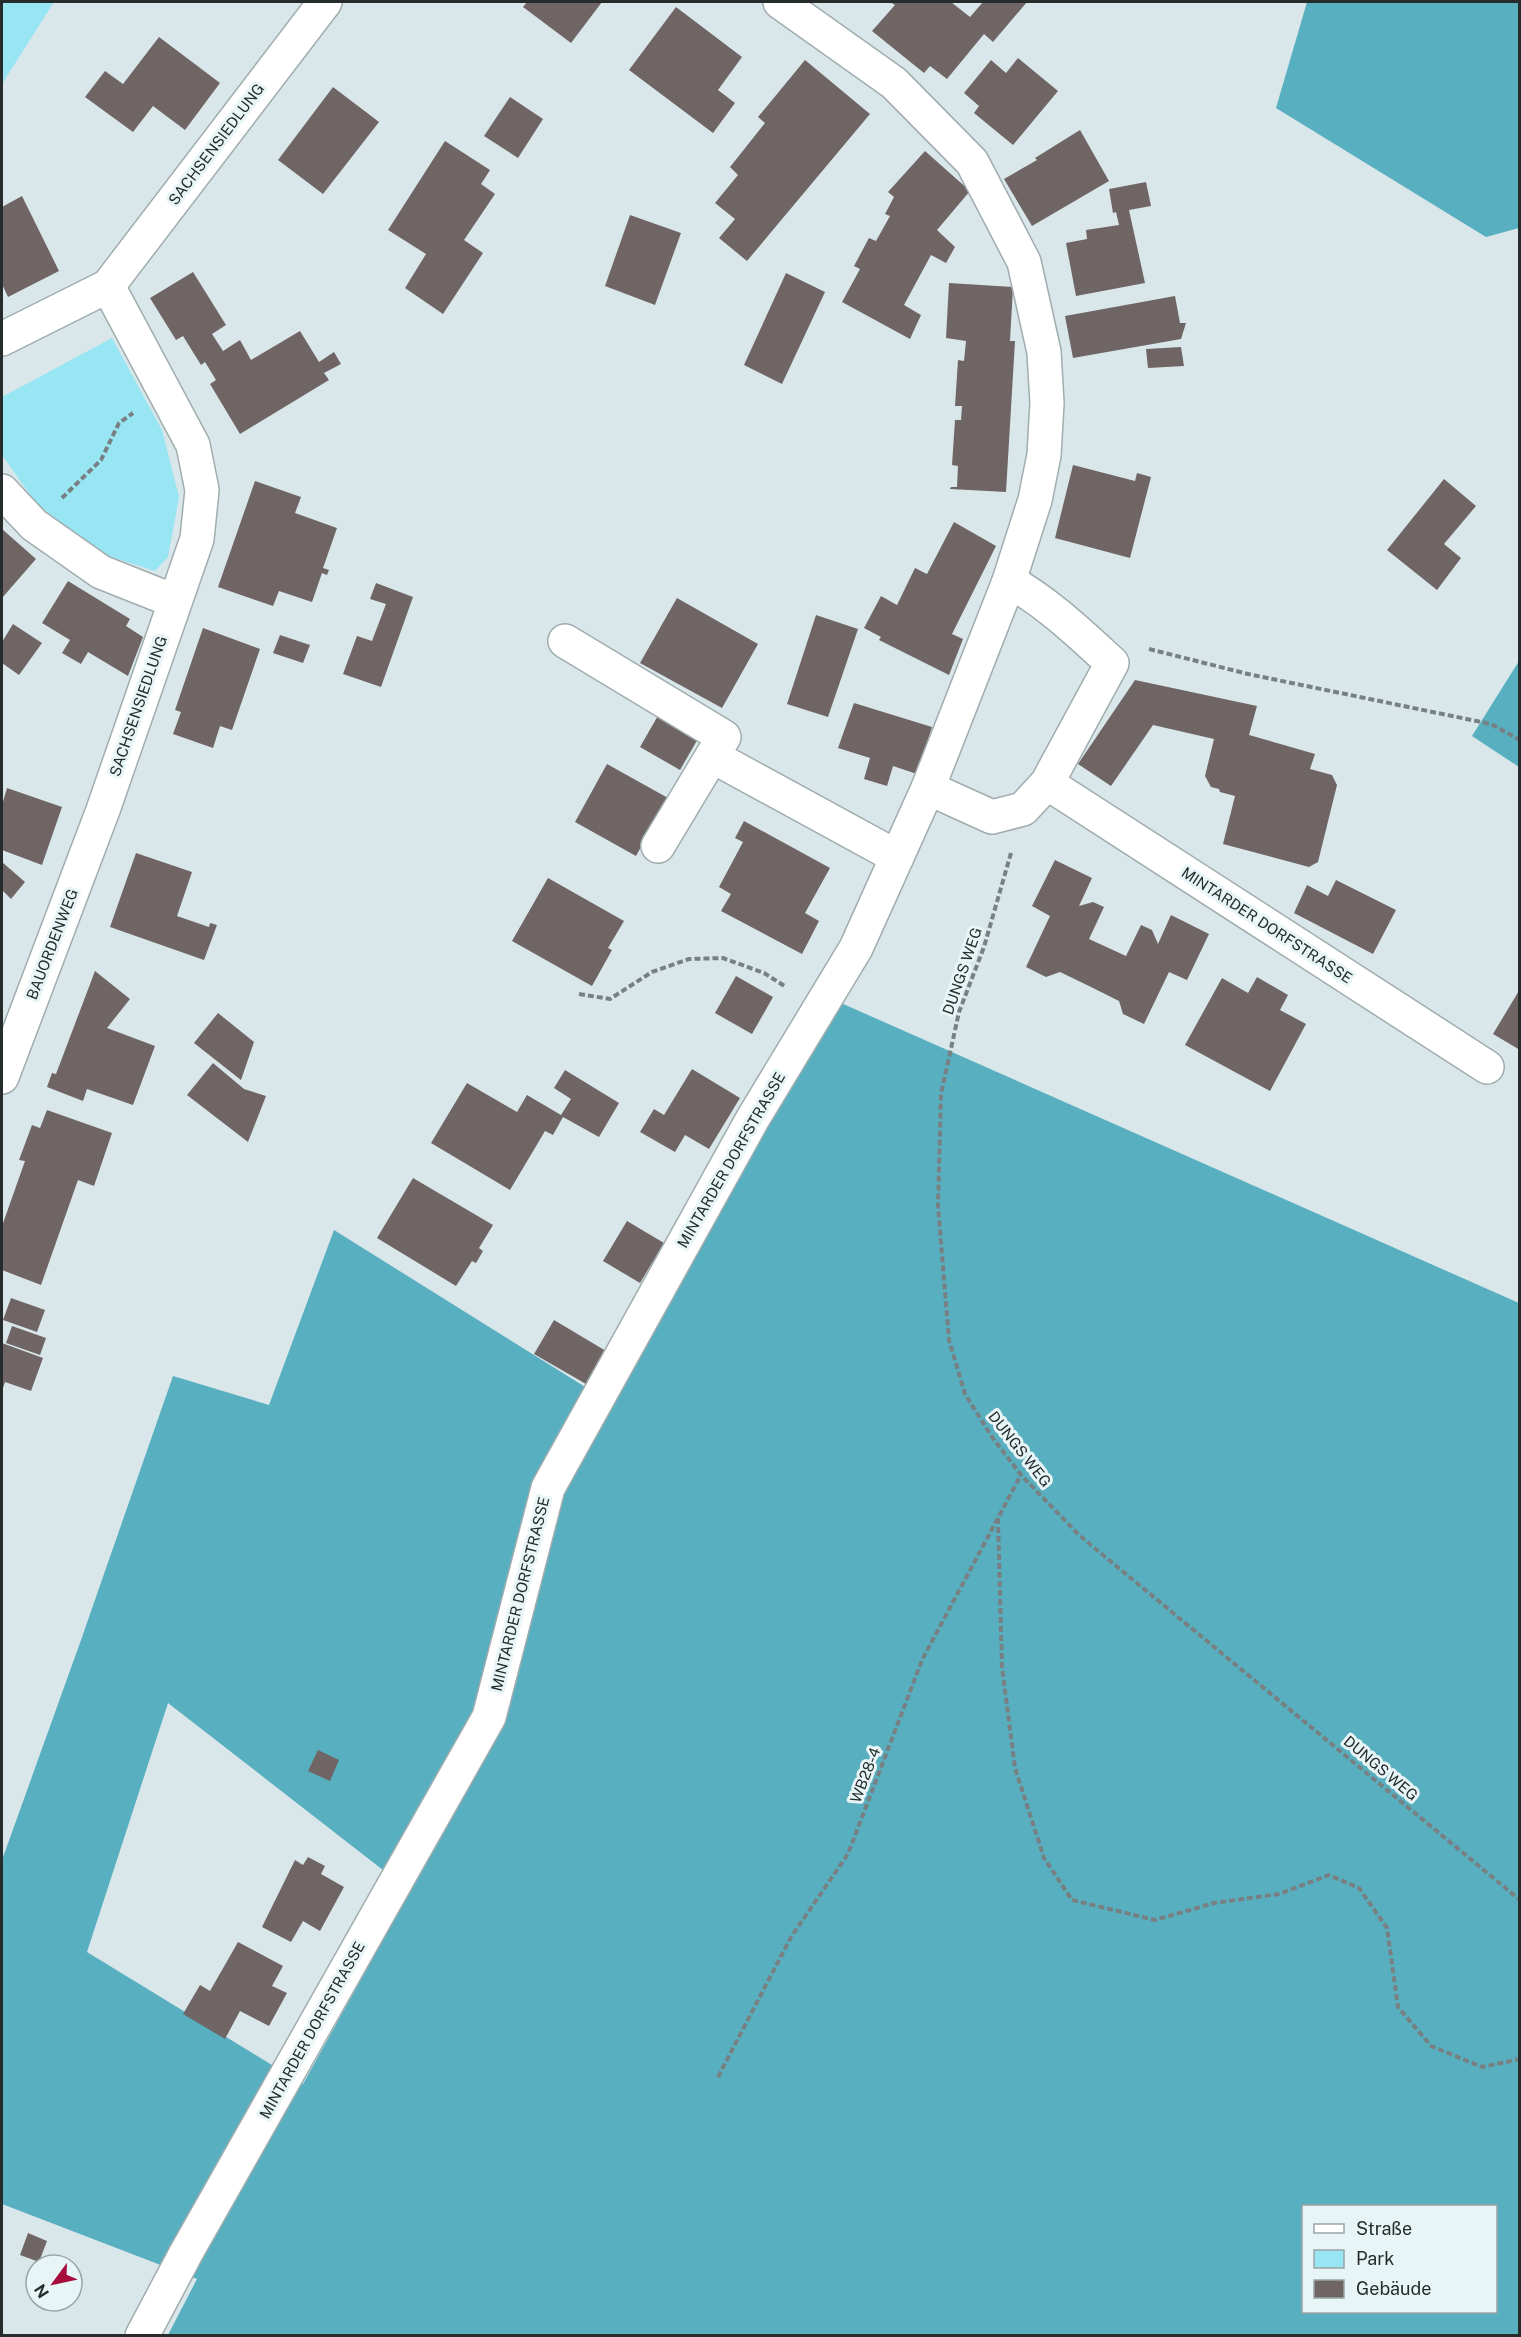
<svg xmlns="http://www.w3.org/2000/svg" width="1521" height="2337" font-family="'Public Sans',sans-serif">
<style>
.green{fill:#98e5f4}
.forest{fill:#58afbf;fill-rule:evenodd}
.building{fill:#706565}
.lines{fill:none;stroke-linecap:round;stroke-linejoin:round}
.minor-casing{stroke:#a0adaf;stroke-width:36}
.path{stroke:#778082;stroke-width:4;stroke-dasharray:6 3;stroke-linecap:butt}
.minor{stroke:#fff;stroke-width:33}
.labels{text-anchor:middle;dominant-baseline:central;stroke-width:6;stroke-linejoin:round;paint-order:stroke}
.street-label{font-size:15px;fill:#262b2c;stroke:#e7f5f7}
</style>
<rect width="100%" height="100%" fill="#dae7ea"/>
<g class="green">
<polygon points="2,2 54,2 2,84"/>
<polygon points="112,338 162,430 179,497 168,557 155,571 99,553 36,503 2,455 2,397"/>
</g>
<g class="forest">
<polygon points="1307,2 1519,2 1519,228 1486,237 1276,108"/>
<polygon points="1519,661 1519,767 1472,736"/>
<path d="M841,1003L1519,1303V2335H168L197,2279L2,2204V1860L81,1640L173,1376L269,1405L334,1230L590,1390ZM168,1703L410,1891L303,2084L87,1952ZM1304,2206H1496V2312H1304Z"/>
</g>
<g class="building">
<polygon points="527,2 602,2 571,43 523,7"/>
<polygon points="890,2 951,2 970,17 983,2 1027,2 993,42 984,34 947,79 930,66 924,73 872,31 895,5"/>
<polygon points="676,7 742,57 718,90 735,103 713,133 629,70"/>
<polygon points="159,37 220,83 185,130 153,106 133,132 85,97 105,71 123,84"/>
<polygon points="1018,58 1058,91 1013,145 974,113 979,106 964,93 991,60 1006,73"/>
<polygon points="805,60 870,114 747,261 719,238 735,219 715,203 738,175 730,167 765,123 758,117"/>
<polygon points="333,87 379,122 323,194 278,160"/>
<polygon points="510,97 543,119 518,158 484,136"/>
<polygon points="1080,130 1109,181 1032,226 1004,179 1037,160 1035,158"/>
<polygon points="445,141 490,170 481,184 495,194 464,240 483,253 443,314 405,288 426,254 388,230"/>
<polygon points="925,151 970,191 937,230 955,247 946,263 931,255 904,305 921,315 910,339 842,302 860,269 854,266 869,238 876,241 890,216 885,214 894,197 888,192"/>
<polygon points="1146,182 1151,206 1129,210 1145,283 1076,296 1066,243 1087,239 1086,230 1119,225 1116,212 1113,213 1109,189"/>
<polygon points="22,196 59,271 8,297 2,284 2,207"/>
<polygon points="630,215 681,233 655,305 605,286"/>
<polygon points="193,272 226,325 212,334 223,351 240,340 251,360 300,331 319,362 334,352 341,364 324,373 329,380 240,434 210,384 216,380 205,362 201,365 183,336 176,340 150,298"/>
<polygon points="786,273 825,292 782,384 744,365"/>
<polygon points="949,283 1013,287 1010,341 1015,341 1006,492 950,489 951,487 957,487 958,466 952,465 955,420 961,420 962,406 955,406 958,360 964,361 966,341 946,338"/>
<polygon points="1175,296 1180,323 1186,323 1181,339 1073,358 1065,316"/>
<polygon points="1181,347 1184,366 1148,368 1146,349"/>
<polygon points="1073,465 1135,481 1137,473 1151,477 1130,558 1055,538"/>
<polygon points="1444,479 1476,506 1444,544 1461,558 1437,590 1387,550"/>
<polygon points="255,481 301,497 295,513 337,528 323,568 329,570 327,575 322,573 312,602 279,591 273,606 218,587"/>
<polygon points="954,522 996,546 952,634 963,639 949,675 879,640 881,637 864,628 881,596 897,605 915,568 927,574"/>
<polygon points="2,529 36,559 2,598"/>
<polygon points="68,581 130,619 126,626 143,637 128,676 88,652 81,664 62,653 70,640 42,623"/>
<polygon points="376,583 413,597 381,687 343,674 357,636 372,641 386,604 370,599"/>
<polygon points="677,598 758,644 722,708 640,663"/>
<polygon points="816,615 858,629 828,717 787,704"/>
<polygon points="13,624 42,643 19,675 2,663 2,642"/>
<polygon points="203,628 260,649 232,730 220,726 213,748 173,734 181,712 175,710"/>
<polygon points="280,635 310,645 303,663 273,653"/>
<polygon points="1135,680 1257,706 1249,735 1315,754 1310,769 1332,775 1337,785 1318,862 1309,867 1223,844 1235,796 1220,792 1219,789 1211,787 1205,776 1214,739 1153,725 1111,786 1078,764"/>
<polygon points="854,703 932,727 917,774 893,766 887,786 864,779 870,758 838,748"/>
<polygon points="663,707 703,730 680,770 640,747"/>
<polygon points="607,764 668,798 636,856 575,822"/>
<polygon points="7,788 62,807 42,865 2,850 2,805"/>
<polygon points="744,821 830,868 805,913 819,921 802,954 721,911 731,894 719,887 743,842 735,838"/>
<polygon points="136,853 192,872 177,916 209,927 210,923 217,925 204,960 110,927"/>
<polygon points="1055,860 1092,878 1079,906 1093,902 1104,907 1089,939 1126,956 1141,925 1152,930 1158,944 1171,915 1209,934 1187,980 1169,972 1144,1024 1123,1014 1119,1001 1089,986 1060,972 1046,977 1026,967 1050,916 1032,906"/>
<polygon points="2,862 25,882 11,899 2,890"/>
<polygon points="548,878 624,921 608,948 612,950 592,986 512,941"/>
<polygon points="1336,880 1396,910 1373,954 1294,913 1307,885 1328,896"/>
<polygon points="95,971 130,999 107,1028 155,1046 133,1105 87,1089 83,1101 47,1087 52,1073 56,1074"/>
<polygon points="736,976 773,997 752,1034 715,1013"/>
<polygon points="1257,977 1288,995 1280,1010 1306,1024 1270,1091 1185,1045 1222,978 1248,993"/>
<polygon points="1520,989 1520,1050 1493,1034"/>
<polygon points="218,1013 254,1042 241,1080 194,1043"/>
<polygon points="213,1063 244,1089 266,1096 248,1142 187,1095"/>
<polygon points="692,1069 740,1098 709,1149 685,1135 675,1152 640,1132 654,1109 664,1115"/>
<polygon points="565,1070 619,1103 599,1137 563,1117 553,1135 545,1131 510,1190 431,1143 467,1083 517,1112 527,1095 561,1115 571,1099 554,1088"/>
<polygon points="47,1110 112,1133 94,1186 78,1180 41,1285 2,1270 2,1226 25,1161 19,1160 32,1125 40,1128"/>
<polygon points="413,1178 493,1225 479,1248 483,1251 476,1263 472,1261 456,1286 377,1238"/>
<polygon points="627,1221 664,1243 640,1283 603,1261"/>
<polygon points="11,1298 45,1310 37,1332 3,1320"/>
<polygon points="554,1320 606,1351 586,1384 534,1354"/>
<polygon points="12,1326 46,1338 40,1355 6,1343"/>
<polygon points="2,1343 43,1358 31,1391 5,1382 2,1391"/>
<polygon points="318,1750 339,1760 330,1781 308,1771"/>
<polygon points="308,1857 325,1866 321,1874 344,1887 320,1931 303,1921 291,1942 262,1927 295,1860 303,1865"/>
<polygon points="238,1942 283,1966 272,1986 287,1993 269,2026 240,2011 225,2039 183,2014 200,1985 210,1991"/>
<polygon points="28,2233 47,2241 39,2262 20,2255"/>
</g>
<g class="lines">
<g class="minor-casing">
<g id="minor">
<polyline points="2,339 108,286 325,2"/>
<polyline points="2,491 34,525 101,572 174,601"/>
<polyline points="565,641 724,737 712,756 897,857"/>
<polyline points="1047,783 1487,1067"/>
<path d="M928,788L992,817L1023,809L1047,783L1112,663C1079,633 1048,603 1009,581"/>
<polyline points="658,846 712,756"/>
<polyline points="2,1077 103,810 197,539 202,490 193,445 108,286"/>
<polyline points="142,2336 186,2253 489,1717 548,1488 752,1120 856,948 928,788 1009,581 1035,500 1044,455 1047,403 1044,352 1024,262 972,162 894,83 780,2"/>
</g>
</g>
<g class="path">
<polyline points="62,498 101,460 119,423 133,413"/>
<polyline points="1149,649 1248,674 1491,724 1520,740"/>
<polyline points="1011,853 984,947 959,1012 941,1094 938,1206 949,1340 965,1394 992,1437 1021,1475 1080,1536 1520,1900"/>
<polyline points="579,994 610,999 652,972 689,959 723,958 764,973 786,987"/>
<polyline points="998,1518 1002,1667 1015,1768 1044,1858 1072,1900 1155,1920 1214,1903 1279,1894 1329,1875 1359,1888 1387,1928 1398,2007 1431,2046 1482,2067 1520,2059"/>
<polyline points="718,2077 791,1937 848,1854 922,1660 1021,1475"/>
</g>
<use href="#minor" class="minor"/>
</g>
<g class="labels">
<g class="street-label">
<text transform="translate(216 144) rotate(-53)">SACHSENSIEDLUNG</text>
<text transform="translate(138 706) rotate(-71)">SACHSENSIEDLUNG</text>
<text transform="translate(1267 925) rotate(33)">MINTARDER DORFSTRASSE</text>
<text transform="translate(52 944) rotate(-69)">BAUORDENWEG</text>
<text transform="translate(962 971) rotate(-71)">DUNGS WEG</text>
<text transform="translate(731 1160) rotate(-60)">MINTARDER DORFSTRASSE</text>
<text transform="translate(1020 1449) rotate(52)">DUNGS WEG</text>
<text transform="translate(520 1594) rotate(-76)">MINTARDER DORFSTRASSE</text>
<text transform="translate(1381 1768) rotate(40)">DUNGS WEG</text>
<text transform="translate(865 1775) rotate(-69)">WB28-4</text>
<text transform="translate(312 2030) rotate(-61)">MINTARDER DORFSTRASSE</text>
</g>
</g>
<rect width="1521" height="2337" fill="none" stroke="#262b2c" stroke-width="6"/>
<rect x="1302" y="2205" width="195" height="108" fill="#e7f5f7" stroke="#9aa4a6" stroke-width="1.5"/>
<rect x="1314" y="2224" width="30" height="9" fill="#ffffff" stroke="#9aa4a6" stroke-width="1.5"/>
<text x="1356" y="2235" font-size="18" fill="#262b2c">Straße</text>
<rect x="1314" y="2250" width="30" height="18" fill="#98e5f4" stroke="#9aa4a6" stroke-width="1.5"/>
<text x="1356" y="2265" font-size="18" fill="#262b2c">Park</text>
<rect x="1314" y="2280" width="30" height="18" fill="#706565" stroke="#9aa4a6" stroke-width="1.5"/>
<text x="1356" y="2295" font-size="18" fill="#262b2c">Gebäude</text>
<g transform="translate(54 2283) rotate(237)"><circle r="28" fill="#e7f5f7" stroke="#9aa4a6" stroke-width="1.5"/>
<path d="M0-4.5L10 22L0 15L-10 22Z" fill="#a60c3c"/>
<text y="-9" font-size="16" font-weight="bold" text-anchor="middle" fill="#262b2c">N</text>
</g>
</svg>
